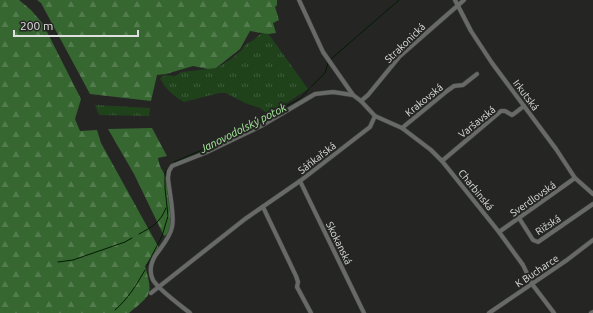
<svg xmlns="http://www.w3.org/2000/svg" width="593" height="313" font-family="Ubuntu,sans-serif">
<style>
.grass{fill:url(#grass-tufts)}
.forest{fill:url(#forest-firs)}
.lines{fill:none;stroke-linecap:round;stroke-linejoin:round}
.stream{stroke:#031b02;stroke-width:1}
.street-casing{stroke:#404140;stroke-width:5}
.street{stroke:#686a68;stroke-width:4}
.labels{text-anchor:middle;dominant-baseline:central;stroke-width:4;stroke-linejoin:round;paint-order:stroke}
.street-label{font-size:10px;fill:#dfe0df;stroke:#252624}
.water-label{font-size:11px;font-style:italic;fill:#a7ee9d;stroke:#252624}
</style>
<defs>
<pattern id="grass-tufts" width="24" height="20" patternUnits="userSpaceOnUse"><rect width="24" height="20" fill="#1f421b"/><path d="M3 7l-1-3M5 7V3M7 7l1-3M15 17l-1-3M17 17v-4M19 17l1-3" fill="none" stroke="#3f5d3c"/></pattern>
<pattern id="forest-firs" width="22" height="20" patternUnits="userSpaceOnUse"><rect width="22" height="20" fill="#366730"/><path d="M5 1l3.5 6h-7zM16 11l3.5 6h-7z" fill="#537c4e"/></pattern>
</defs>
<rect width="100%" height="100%" fill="#252624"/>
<g class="grass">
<path d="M263,33L268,34L270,36L308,89L282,106L273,114L269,115L260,108L245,103L226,93H219L184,102C174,96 165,89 160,78L165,75L175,76L181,72L217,68L231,59L241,51L247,43C254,42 257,35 263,33Z"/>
<polygon points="95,105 150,108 149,116 99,115"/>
</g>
<g class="forest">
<path d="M0,0H19L31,10L43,24L81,99L75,119L80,131L97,130L101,143L159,248L145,266C153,295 152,294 129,313H0Z"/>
<polygon points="37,0 277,0 277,5 275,7 279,20 273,23 276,33 268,34 250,31 240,49 216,68 208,69 193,66 166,74 157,75 151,101 90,94 41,3"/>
<path d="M152,128L167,156L158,158C159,167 163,170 166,178C169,188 173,223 169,232C168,234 166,235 164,236L134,174L108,129Z"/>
</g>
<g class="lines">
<g class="stream">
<polyline points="331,59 399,0"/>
<polyline points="311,87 325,73 328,63"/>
<polyline points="174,162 223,141 301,98 309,89"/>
<path d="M139,234C152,227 160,223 166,208"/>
<polyline points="58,262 73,260 125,242 132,238"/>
<polyline points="147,265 162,236 168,216 165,188 165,174 167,169"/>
<path d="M115,310C128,299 137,284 145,270"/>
</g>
<g class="street-casing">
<g id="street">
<polyline points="299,0 323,52 353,95"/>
<polyline points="455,0 471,31 492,63 556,149 575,178 593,194"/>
<polyline points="361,101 368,95 400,56 464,0"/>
<polyline points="402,128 447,91 454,86 463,85 477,74"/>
<polyline points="442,161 501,111 505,111 512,115 515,113 524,106"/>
<polyline points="300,181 364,313"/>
<polyline points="263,207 296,276 298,282 297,287 311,313"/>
<polyline points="519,218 533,240 538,242 593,204"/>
<polyline points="499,232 575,178"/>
<polyline points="151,293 245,219 300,181 370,127 375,116"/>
<path d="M190,313C180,305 159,290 153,280C149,272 151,263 155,256C161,247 170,238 172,227C175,216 169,191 168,178L169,171L172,166L205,153L261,126L315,94L333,92L353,95L361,101L375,116L402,128L431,150L442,161L499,232L523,265L532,284L554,313"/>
<polyline points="489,313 567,260 593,240"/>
<polyline points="591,313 593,312"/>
</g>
</g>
<use href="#street" class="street"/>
</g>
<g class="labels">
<g class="street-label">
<text transform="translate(405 43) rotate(-44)">Strakonická</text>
<text transform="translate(526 95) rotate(53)">Irkutská</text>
<text transform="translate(424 100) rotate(-39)">Krakovská</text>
<text transform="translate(477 122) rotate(-39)">Varšavská</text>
<text transform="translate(317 158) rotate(-38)">Sáňkařská</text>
<text transform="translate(476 190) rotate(51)">Charbinská</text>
<text transform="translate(533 199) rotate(-35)">Sverdlovská</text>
<text transform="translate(548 225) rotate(-33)">Rižská</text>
<text transform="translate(339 243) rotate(64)">Skokanská</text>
<text transform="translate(537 271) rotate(-34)">K Bucharce</text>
</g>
<g class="water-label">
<text transform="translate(243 128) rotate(-27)">Janovodolský potok</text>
</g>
</g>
<path d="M14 30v6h124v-6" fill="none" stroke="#dfe0df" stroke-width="2"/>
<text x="20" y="30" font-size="12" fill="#dfe0df" stroke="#252624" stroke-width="3" paint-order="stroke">200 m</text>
</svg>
